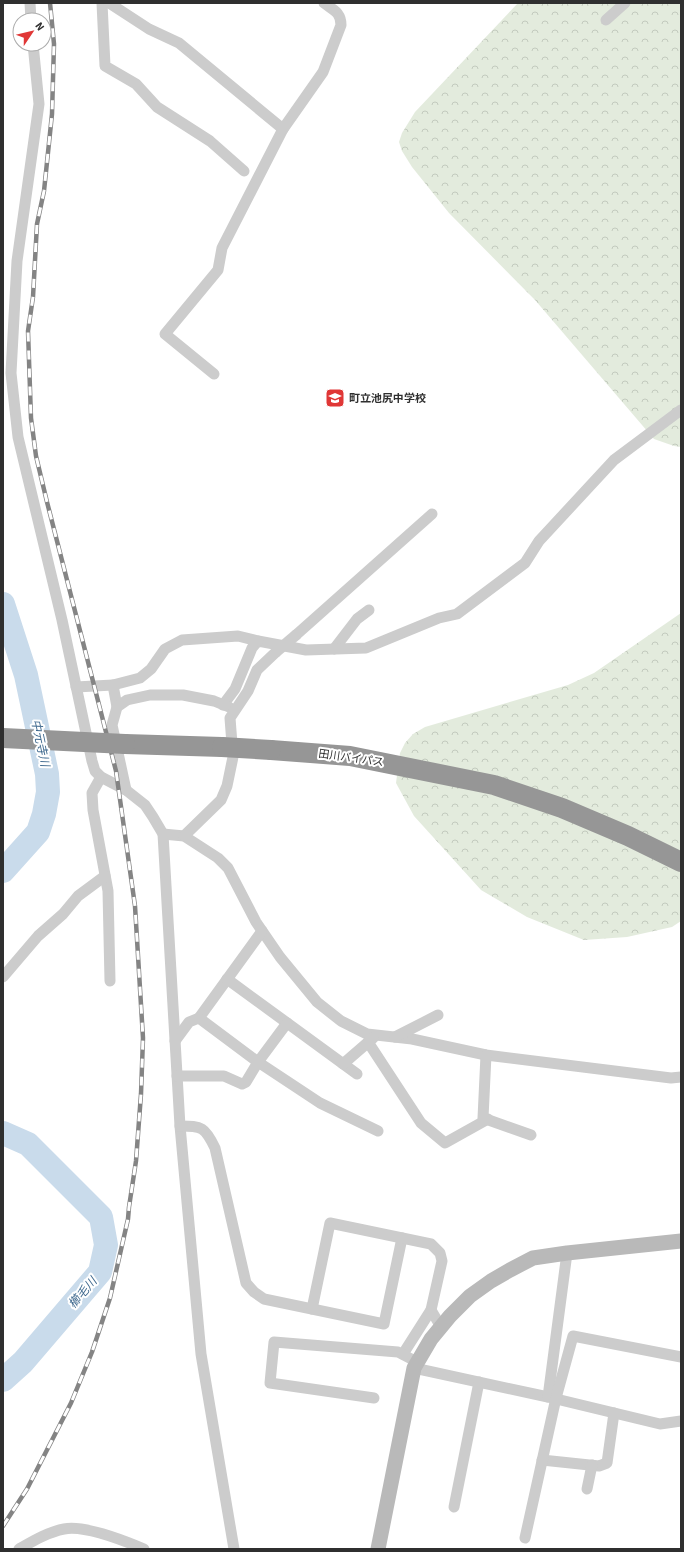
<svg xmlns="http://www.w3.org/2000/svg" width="684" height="1552" font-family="'Source Sans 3','Noto Sans JP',sans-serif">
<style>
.forest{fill:url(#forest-crowns)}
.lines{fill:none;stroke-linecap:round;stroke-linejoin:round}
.river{stroke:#c9dbeb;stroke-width:24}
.street{stroke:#ccc;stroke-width:11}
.secondary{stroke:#b9b9b9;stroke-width:15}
.highway{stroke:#969696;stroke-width:20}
.rail-casing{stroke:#848484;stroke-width:4.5}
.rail{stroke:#fff;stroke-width:3;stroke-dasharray:9;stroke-linecap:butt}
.street-bridge{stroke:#ccc;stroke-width:11}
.highway-bridge{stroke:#969696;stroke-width:20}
.labels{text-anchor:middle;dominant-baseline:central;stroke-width:4;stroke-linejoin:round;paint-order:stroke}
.poi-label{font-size:11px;font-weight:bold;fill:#2f2f2f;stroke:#fff;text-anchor:start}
.street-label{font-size:11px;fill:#2f2f2f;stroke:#fff}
.water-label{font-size:12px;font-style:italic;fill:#3f698e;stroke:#fff}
</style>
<defs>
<pattern id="forest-crowns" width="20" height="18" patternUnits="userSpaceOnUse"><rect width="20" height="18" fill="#e3ebdd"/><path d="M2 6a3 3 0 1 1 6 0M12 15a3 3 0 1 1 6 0" fill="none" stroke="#c3cabe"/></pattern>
</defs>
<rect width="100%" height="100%" fill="#fff"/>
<g class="forest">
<polygon points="518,3 681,3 681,447 674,446 654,439 535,300 449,213 412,167 402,151 399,142 402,133 415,112"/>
<polygon points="681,613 681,921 672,927 627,937 584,940 527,917 481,890 414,816 396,783 400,753 405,743 413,734 425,727 568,685 594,673"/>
</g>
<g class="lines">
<g class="river">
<polyline points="3,604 26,675 47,774 48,792 44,814 38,832 3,871"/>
<polyline points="3,1133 28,1144 101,1217 106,1245 100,1272 23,1362 3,1380"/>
</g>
<g class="street">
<polyline points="30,3 31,20"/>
<polyline points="102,3 105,66 136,84 157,107 210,141 244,171"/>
<polyline points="109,3 149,29 179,43 283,129 222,248 218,270 165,334 214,374"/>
<polyline points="606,20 625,3"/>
<polyline points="33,44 39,104 17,261 11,373 18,437 62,620 92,761 95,771 101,777 126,790 145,805 153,817 163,834 180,1126 201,1354 234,1549"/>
<path d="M283,129L323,72L341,25C341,12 333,10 324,3"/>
<polyline points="296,635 432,514"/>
<polyline points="334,649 357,619 369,610"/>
<polyline points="76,687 113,685"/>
<polyline points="223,705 235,689 252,648 258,641 306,650 366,648 439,618 457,614 525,563 539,541 614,460 681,410"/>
<polyline points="117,707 113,685 140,678 151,669 165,649 182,640 238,636 258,641"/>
<polyline points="101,777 92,793 93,810 108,891 110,981"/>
<polyline points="126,790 112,725 117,707 127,700 150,695 183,695 214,701 229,707"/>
<polyline points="163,834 184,836 218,858 228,868 256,922 280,957 317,1002 341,1021 367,1034 412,1039 486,1055 671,1078 681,1077"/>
<polyline points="184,836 221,800 227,786 233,757 230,718 248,691 257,670 276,652"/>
<polyline points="262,931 199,1018 258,1062 320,1103 378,1131"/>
<polyline points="3,977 38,936 63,914 78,896 105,876"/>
<polyline points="227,979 357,1074"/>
<polyline points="395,1037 438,1015"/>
<polyline points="175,1041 189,1022 199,1018"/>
<polyline points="368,1042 421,1123 445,1143 488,1119"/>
<polyline points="486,1055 483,1118 531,1135"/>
<polyline points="343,1064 373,1038"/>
<polyline points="177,1076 224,1076 242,1084 246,1082 258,1062 287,1023"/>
<path d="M180,1126C202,1126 205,1127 215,1148L246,1283L254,1292L264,1299L384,1324L402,1238"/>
<polyline points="312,1309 330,1223 431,1244 440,1253 442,1261 431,1310 441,1327"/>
<polyline points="403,1354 431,1310"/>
<polyline points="414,1368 548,1397 660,1424 681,1421"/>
<polyline points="548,1397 567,1253"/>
<polyline points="374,1398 270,1383 274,1342 398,1352 417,1362"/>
<polyline points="542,1460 599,1466 607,1463 614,1413"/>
<polyline points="587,1489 592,1465"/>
<polyline points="454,1507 479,1382"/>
<polyline points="525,1538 556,1398 573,1336 681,1357"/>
<path d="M19,1549C33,1541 48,1532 64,1529C84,1525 125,1541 144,1549"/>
</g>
<polyline class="secondary" points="378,1549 414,1368 431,1339 450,1316 470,1296 491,1281 510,1270 533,1258 567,1253 681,1241"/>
<g class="highway">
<polyline points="125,744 222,747"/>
<polyline points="271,750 350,756 494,785 562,808 628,836 681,862"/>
</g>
<g class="rail-casing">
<polyline id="rail" points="3,1526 27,1489 71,1403 92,1352 110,1298 128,1219 129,1207 136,1161 141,1094 143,1038 135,906 116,771 47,502 36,456 31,418 28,331 33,297 37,224 44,191 52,114 54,44 50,3"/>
</g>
<use href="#rail" class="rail"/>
<polyline class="street-bridge" points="276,652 296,635"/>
<g class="highway-bridge">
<polyline points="3,738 125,744"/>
<polyline points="222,747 271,750"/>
</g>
</g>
<defs>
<g id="school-square" transform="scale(1)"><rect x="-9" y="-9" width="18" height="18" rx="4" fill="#e03736" stroke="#fff"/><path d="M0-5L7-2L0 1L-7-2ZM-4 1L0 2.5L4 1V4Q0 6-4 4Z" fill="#fff"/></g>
</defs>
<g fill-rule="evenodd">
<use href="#school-square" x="335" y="398"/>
</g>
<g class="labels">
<g class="poi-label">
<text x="349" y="398">町立池尻中学校</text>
</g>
<g class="street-label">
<text transform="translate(351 758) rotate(8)">田川バイパス</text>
</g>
<g class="water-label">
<text transform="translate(40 743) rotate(78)">中元寺川</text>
<text transform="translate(83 1293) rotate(-49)">櫛毛川</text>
</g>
</g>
<rect width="684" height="1552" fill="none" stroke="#2f2f2f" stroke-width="8"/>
<g transform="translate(32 32) rotate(55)"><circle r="19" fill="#ffffff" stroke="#acacac"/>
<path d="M0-3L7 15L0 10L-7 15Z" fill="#e03736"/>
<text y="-6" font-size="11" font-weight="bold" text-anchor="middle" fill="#2f2f2f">N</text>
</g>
</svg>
